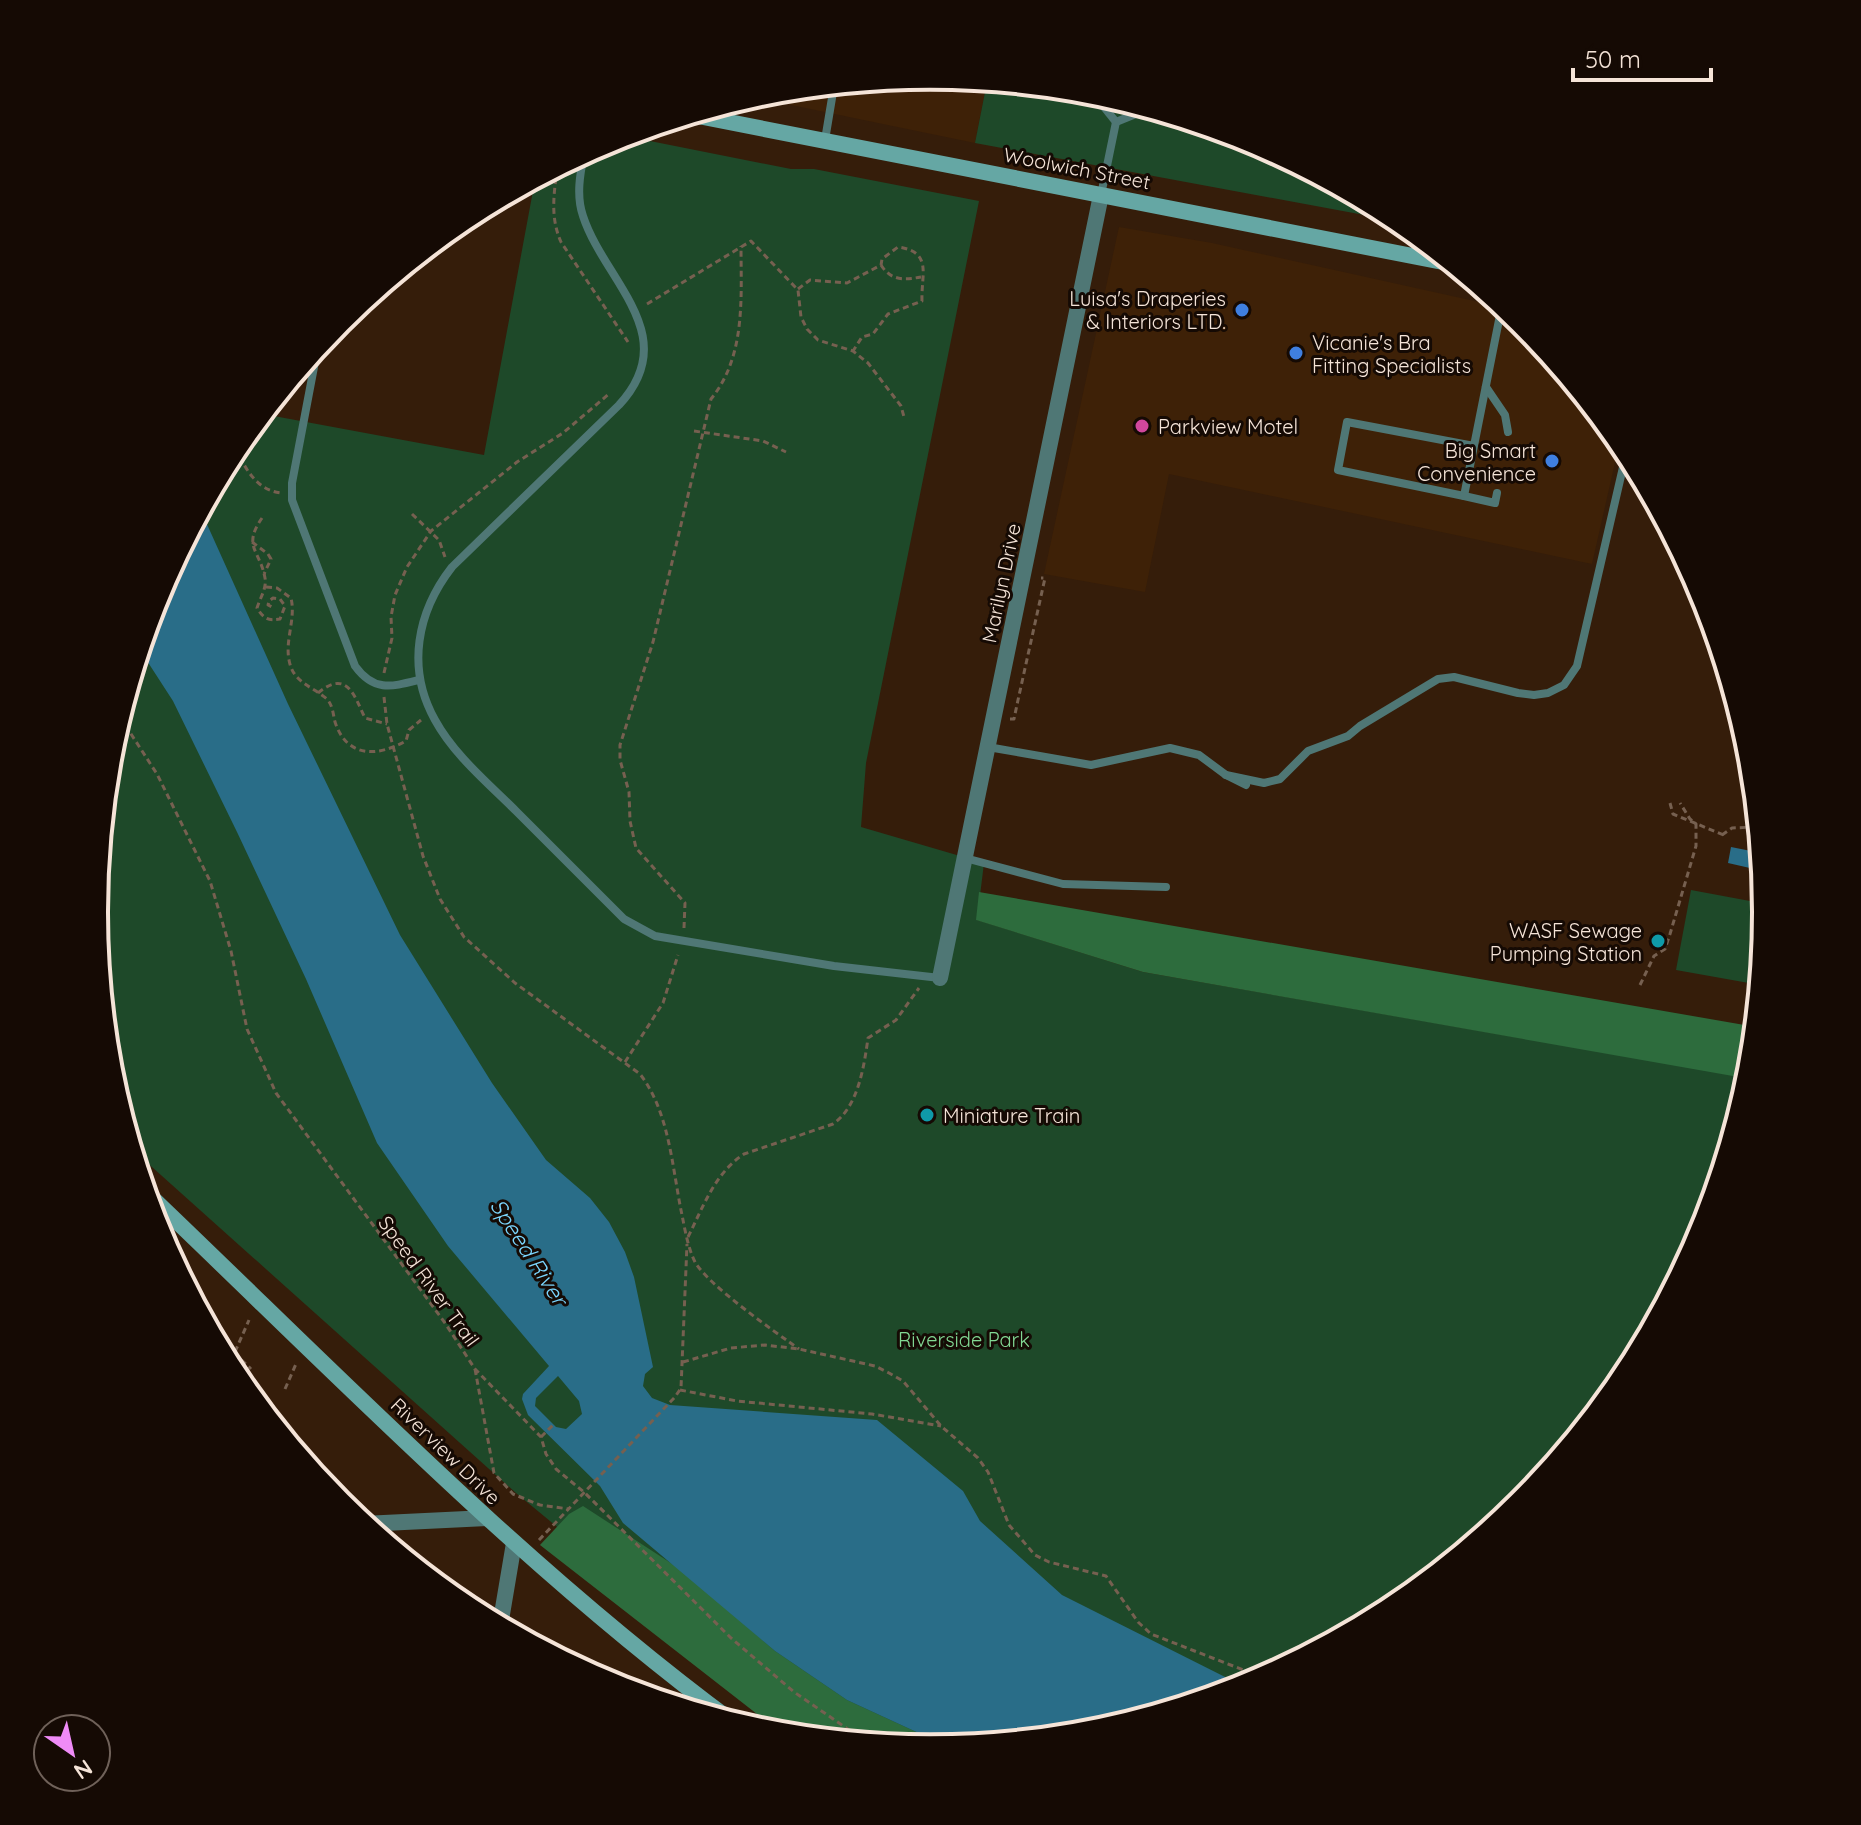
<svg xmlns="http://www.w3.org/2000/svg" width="1861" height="1825" font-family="Quicksand,sans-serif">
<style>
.built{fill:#3e2107}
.green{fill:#1e4929}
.forest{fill:#2d6c3d}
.water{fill:#296d88;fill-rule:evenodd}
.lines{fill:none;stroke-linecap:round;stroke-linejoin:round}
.path{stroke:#766050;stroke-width:3;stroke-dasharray:6 4;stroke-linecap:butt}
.lane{stroke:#4f7775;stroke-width:8}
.street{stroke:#4f7775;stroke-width:16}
.secondary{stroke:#65a7a4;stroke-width:16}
.shop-dot{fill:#3f7fe0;stroke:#150a04;stroke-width:3}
.hotel-dot{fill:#d1479c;stroke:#150a04;stroke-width:3}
.culture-dot{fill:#0f9aa8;stroke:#150a04;stroke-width:3}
.labels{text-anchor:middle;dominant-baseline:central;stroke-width:6;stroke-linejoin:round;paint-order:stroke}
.street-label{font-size:20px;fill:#f5e4d8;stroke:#150a04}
.poi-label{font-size:20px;fill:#f5e4d8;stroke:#150a04;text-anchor:end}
.park-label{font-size:20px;fill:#82d994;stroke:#150a04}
.water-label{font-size:22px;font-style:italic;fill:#7bd6fe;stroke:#150a04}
.rim{fill:none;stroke:#f5e4d8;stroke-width:4}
</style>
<rect width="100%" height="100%" fill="#351d0a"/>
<g class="built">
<polygon points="931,76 987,82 975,143 752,97 768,92"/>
<polygon points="1119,227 1212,243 1506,308 1522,321 1626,448 1633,461 1616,458 1592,564 1169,474 1145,592 1044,574"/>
</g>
<g class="green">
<polygon points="987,82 1094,92 1251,140 1402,222 975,143"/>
<polygon points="630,134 650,141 791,169 814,169 979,201 866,763 861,827 984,863 977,920 1143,972 1750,1078 1703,1233 1626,1378 1522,1504 1395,1608 1250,1685 1093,1733 930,1749 812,1737 516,1493 133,1150 110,1075 94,912 110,749 158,592 235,447 263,414 484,455 535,180 611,140"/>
<polygon points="1691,890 1766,904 1760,985 1676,970"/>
</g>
<g class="forest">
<polygon points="979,892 1756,1027 1751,1076 1750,1079 1143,972 976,920"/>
<polygon points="583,1506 680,1569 775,1651 847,1700 949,1747 930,1749 784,1735 540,1545 569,1514"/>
</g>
<g class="water">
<path d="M201,511L288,704L400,935L492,1083L546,1160L590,1198L609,1222L625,1252L634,1277L653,1367L645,1374L643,1386L652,1398L670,1405L877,1420L963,1491L980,1521L1062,1595L1245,1687L1093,1733L949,1747L847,1700L775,1651L623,1523L600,1486L528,1415L522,1399L523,1394L549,1366L448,1246L377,1143L306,979L237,832L173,701L140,650L158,592ZM558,1376L579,1401L582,1414L566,1429L556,1427L535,1406L536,1398Z"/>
<polygon points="1731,847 1761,853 1763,871 1728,863"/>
</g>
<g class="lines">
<g class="path">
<path d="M557,168C554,195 550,217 561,242L628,342"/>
<path d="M881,265C891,281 904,280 921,277"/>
<path d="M798,289L810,280L847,283L881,265L882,259L898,247C933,252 921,274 922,301L888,314L873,334L862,337L853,351"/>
<polyline points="647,304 751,241 798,290 801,317 807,329 818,340 853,351 868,363 901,406 904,417"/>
<polyline points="694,431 763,441 786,452"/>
<path d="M235,448C246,469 256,490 281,493"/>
<polyline points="412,514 439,540 445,557"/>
<path d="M262,518C242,547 260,550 265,578C267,588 260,598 257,608C264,619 268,621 280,619L285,606L280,599L273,598L269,601L268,605L274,608"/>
<polyline points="252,542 268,554 271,559 264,574"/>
<path d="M266,587L277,588L291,598C296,619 285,639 289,660C293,683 312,686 327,699C333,706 333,714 335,722C347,758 377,757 406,741L409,730L421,720"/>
<polyline points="384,673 392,638 391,617 395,595 407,567 431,531 517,462 563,433 610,393"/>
<path d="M318,693C347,669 354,695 365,718L387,724"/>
<path d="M384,697L387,724L423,856L440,899L464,937L515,983L640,1074C670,1113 672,1168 682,1215C685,1230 688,1248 695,1262C708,1285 775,1332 799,1349"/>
<polyline points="120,717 157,774 210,881 231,951 247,1029 276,1093 445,1323 475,1369 541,1437 546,1454 556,1469 585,1493 731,1638 794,1692 855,1734 875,1744"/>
<polyline points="1010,719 1014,719 1018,700 1045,578 1041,578"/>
<polyline points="1670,803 1673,814 1726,836"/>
<polyline points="1722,835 1732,828 1754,827 1756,824"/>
<path d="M684,928L685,903L636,848L630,821L629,792L620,760V745L653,642L711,399C746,356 741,298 741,246"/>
<polyline points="1640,985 1654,956 1665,949 1670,934 1696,846 1696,824 1690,819 1680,803"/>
<polyline points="625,1062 663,1003 678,955"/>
<path d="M688,1237C703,1207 715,1173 744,1154L833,1124C858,1107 864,1067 868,1038L896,1020L919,988"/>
<polyline points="181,1276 187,1261"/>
<polyline points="234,1353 251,1369"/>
<polyline points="231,1361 249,1320"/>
<polyline points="683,1362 731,1348 765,1345 799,1349 875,1366 889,1373 903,1381 941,1426 978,1458 988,1472 1009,1525 1035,1555 1049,1562 1106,1576 1138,1622 1151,1634 1264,1678"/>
<polyline points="475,1369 494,1473 513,1494 540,1505 569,1509"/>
<polyline points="285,1389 296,1364"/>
<polyline points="680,1390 737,1401 872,1414 941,1426"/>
<polyline points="541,1437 554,1424"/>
<polyline points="539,1540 675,1397 681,1388 687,1244"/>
</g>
<g class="lane">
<polyline points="1092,92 1116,122"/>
<polyline points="719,119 721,106"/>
<polyline points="1116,122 1148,109"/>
<polyline points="825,140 834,86"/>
<path d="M584,154C580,174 576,196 583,216C604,281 684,335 619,405L452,567C417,612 406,668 435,720C454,755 488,783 516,811C552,847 588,883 624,919L655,936L834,966L940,978"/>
<polyline points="1101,195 1116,122"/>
<path d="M318,346L292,483V500L355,666C374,692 391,687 419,680"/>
<polyline points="1486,387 1505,415 1508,432"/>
<polyline points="1474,446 1347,422 1338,470 1464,496 1502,305"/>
<polyline points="1464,496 1495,503 1497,493"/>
<polyline points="988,747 1091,765 1170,748 1199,755 1226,775 1246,785"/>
<polyline points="1226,775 1264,783 1280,779 1308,751 1348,736 1360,726 1438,679 1454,677 1518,693 1534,695 1548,693 1564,685 1577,666 1627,450"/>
<polyline points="965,858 1063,884 1166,887"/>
</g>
<g class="street">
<polyline points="940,978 1101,195"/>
<polyline points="363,1524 487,1518"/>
<polyline points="500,1626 514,1543"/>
</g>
<g class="secondary">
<polyline points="693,115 1453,264"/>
<path d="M145,1191C336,1373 522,1566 734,1723"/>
</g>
</g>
<g class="shop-dot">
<circle cx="1242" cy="310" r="8"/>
<circle cx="1296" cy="353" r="8"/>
<circle cx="1552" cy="461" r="8"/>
</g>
<circle class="hotel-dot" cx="1142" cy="426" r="8"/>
<g class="culture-dot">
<circle cx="1658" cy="941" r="8"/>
<circle cx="927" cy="1115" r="8"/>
</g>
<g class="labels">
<g class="street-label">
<text transform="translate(1077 168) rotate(11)">Woolwich Street</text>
<text transform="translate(1001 583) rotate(-78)">Marilyn Drive</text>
<text transform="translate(429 1281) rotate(54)">Speed River Trail</text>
<text transform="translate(446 1451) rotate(44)">Riverview Drive</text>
</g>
<g class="poi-label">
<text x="1226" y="298">Luisa's Draperies<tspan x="1226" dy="23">&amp; Interiors LTD.</tspan></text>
<text x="1312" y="342" text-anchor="start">Vicanie's Bra<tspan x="1312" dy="23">Fitting Specialists</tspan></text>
<text x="1158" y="426" text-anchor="start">Parkview Motel</text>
<text x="1536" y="450">Big Smart<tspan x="1536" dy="23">Convenience</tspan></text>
<text x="1642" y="930">WASF Sewage<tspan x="1642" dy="23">Pumping Station</tspan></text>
<text x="943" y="1115" text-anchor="start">Miniature Train</text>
</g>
<g class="park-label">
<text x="964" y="1339">Riverside Park</text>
</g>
<g class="water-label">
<text transform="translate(529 1252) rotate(57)">Speed River</text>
</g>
</g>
<path d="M0 0H1861V1825H0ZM108 912a822 822 0 1 1 1644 0a822 822 0 1 1-1644 0Z" fill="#150a04" fill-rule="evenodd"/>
<path class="rim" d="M108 912a822 822 0 1 1 1644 0a822 822 0 1 1-1644 0Z"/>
<g transform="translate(72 1753) rotate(146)"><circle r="38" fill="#150a04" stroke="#6f6159" stroke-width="2"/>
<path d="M0-6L14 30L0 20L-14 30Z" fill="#ef8bf7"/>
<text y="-12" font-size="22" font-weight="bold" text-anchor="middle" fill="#f5e4d8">N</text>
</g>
<path d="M1573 68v12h138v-12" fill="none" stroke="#f5e4d8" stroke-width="4"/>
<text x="1585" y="68" font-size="24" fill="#f5e4d8" stroke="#150a04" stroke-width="6" paint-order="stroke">50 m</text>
</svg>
